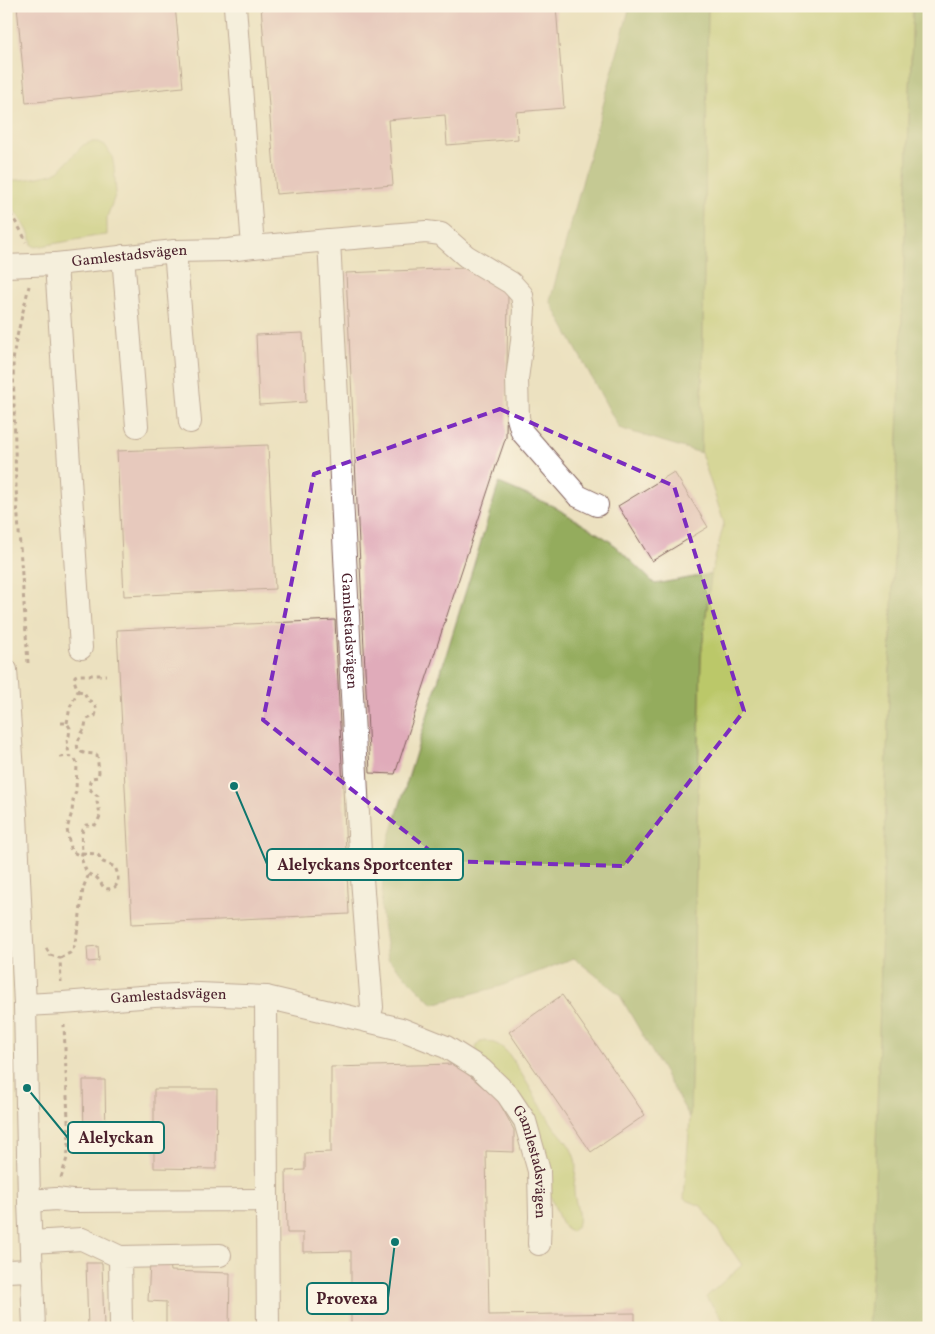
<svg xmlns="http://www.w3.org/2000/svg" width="935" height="1334" font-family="Vollkorn,serif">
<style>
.green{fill:#bbc869;stroke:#82744a}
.forest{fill:#94ac5d;stroke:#6f6644}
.building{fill:#e0abba}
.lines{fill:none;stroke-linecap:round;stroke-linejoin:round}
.minor-casing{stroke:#83635f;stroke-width:24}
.path{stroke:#83635f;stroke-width:3;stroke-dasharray:4 4;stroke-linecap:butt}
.minor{stroke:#fff;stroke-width:22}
.marked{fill:none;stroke:#7b2cbf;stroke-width:4;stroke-dasharray:10 6;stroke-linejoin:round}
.labels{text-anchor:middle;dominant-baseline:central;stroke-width:4;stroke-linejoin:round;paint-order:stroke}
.street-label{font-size:15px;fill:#4a1f2b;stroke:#fcf5e5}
.leader{fill:none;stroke:#0f766e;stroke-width:2}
.callout-dot{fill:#0f766e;stroke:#fcf5e5;stroke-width:2}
.callout{fill:#fcf5e5;stroke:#0f766e;stroke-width:2}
.callout-label{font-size:16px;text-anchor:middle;font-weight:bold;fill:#4a1f2b}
</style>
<rect width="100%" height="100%" fill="#fcf5e5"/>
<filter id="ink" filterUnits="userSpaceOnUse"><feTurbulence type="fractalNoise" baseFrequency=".02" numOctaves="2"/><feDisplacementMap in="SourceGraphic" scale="10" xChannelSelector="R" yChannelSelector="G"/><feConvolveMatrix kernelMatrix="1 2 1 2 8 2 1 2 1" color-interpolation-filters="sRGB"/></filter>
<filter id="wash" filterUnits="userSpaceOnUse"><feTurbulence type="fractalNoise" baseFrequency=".0096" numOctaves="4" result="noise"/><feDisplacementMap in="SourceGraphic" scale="20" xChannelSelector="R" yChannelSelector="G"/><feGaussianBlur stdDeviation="1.12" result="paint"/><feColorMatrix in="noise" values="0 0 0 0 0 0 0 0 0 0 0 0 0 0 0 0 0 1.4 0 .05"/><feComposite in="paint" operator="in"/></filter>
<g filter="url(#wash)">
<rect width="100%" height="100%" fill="#ece1c0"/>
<g class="green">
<polygon points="708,6 913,6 885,812 873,1262 868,1328 729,1328 706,1297 742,1265 701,1206 684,1199 690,1118 701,656 711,574 724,523 701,453"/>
<path d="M91,142H99L105,145L112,156L114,167L116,193L107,217V235L97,236L36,247L32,245C31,228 18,220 12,205C8,197 7,189 6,181L28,179L53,174L60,170L83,145Z"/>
<path d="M480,1041C489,1041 498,1043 505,1050C510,1055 514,1062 518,1068C529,1086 539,1103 550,1121C558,1134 570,1141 575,1159C578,1171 573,1181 574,1192C575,1202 580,1214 578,1223C577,1226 574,1229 571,1232L569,1231L565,1228L560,1220L547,1188L481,1058C476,1052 474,1047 480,1041Z"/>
</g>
<g class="forest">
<polygon points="630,6 708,6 701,453 619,428 550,301"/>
<polygon points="913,6 929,6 929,1328 868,1328 873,1262 885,812"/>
<polygon points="499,483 553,506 610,541 655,584 711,574 701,656 690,1118 619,994 574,958 501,986 433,1004 388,959 381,908 385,853"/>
</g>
<g id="blocks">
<g class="building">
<polygon points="17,6 175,6 183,87 26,103"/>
<polygon points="261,6 556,6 564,108 516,112 518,139 447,145 445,115 388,120 393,185 276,194"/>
<polygon points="464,268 508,293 506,437 496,466 395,774 370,773 346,273"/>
<polygon points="303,333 306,402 259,405 256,335"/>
<polygon points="268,445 275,589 124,596 117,451"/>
<polygon points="674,472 708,527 652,561 618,506"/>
<polygon points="335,620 349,914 132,924 117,630"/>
<polygon points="98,946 99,961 88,962 87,947"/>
<polygon points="562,995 645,1115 591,1152 509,1032"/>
<polygon points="456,1064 498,1100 514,1130 514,1152 486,1151 489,1315 635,1313 635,1328 351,1328 351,1251 303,1252 303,1233 287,1233 286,1171 305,1170 305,1153 331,1152 331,1067"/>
<polygon points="83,1080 105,1080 106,1140 84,1140"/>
<polygon points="154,1089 217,1089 216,1169 154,1168"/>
<polygon points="86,1263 102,1263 104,1328 88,1328"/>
<polygon points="150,1263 169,1263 170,1271 230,1273 229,1328 166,1328 166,1302 148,1301"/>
</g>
</g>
</g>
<g filter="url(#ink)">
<use href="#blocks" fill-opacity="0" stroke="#83635f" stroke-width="1"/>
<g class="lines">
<g class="minor-casing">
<g id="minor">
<polyline points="329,240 426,232 441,234 466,256 511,283 522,295 524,309 522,341 517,379 518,418 522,432 578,496 597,505"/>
<path id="s1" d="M253,247L329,240L360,853L372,1007L368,1021"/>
<polyline points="175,251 190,422"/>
<polyline points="123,256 137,426"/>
<polyline points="56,264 81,648"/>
<path id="s2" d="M6,266L56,264L175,251L228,250L253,247L235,6"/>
<polyline points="6,670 16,815 25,1005 29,1201 34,1328"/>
<polyline points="266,997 267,1200"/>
<path id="s3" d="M25,1005L63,1003L154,996L199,994L266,997L401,1029L446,1047L481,1069L507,1094L525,1121L539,1171L540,1217L539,1244"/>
<polyline points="29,1201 56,1199 71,1201 267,1200 268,1328"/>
<polyline points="31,1242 82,1239 120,1257"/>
<polyline points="6,1271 32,1270"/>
<polyline points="121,1328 120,1257 220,1255"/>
</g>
</g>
<g class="path">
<path d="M6,207C13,219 22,230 26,242"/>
<polyline points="6,340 16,340"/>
<polyline points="28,663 16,488 13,362 15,345 29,286"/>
<path d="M78,691L84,692L88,700L94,703L97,709L95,716L87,719C86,720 85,726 85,727C82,735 70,749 84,753C88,754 92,753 97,755L99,772L98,777L92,778C86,787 91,792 98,796L97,802L99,809L100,816L97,823L95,825H86C79,833 82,844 82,853"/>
<polyline points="61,723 67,723 70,728 69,736 67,739 69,756"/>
<polyline points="67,723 70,707 78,691 74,680 75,676 77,675 106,675"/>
<path d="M60,757C68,756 75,755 77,764L76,791L73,801L72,812L67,829L70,848L73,852L80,856"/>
<path d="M82,853L96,854L99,856L101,860L103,862L115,867C118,874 120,880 115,887C102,893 103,883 96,877C92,875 91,876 88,873C85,870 83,863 81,858Z"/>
<polyline points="46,948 50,955 60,958 61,982"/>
<polyline points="60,958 70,953 74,947 79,923 83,888 89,874"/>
<polyline points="61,1178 67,1158 69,1144 64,1025"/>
</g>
<use href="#minor" class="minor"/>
</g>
</g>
<path d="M0 0H935V1334H0ZM500,409L674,486L744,711L624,866L443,861L263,720L314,474Z" fill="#ece1c0" fill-opacity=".55" fill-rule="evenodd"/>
<path class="marked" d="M500,409L674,486L744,711L624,866L443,861L263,720L314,474Z"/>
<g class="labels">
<g class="street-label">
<text stroke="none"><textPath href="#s2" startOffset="124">Gamlestadsvägen</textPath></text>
<text stroke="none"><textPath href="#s1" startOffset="468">Gamlestadsvägen</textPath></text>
<text stroke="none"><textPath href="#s3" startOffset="144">Gamlestadsvägen</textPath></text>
<text stroke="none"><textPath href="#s3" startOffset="580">Gamlestadsvägen</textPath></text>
</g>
</g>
<path class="leader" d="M234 786L267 864M27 1088L68 1138M395 1242L388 1298"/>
<g class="callout-dot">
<circle cx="234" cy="786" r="5"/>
<circle cx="27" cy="1088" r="5"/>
<circle cx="395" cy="1242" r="5"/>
</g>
<g class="callout">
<rect x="267" y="849" width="196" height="31" rx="5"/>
<rect x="68" y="1122" width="96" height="31" rx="5"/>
<rect x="307" y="1283" width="81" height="31" rx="5"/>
</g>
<g class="callout-label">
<text x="365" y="870">Alelyckans Sportcenter</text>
<text x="116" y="1143">Alelyckan</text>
<text x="347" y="1304">Provexa</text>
</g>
<rect width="935" height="1334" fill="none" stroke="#fcf5e5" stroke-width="25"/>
</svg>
